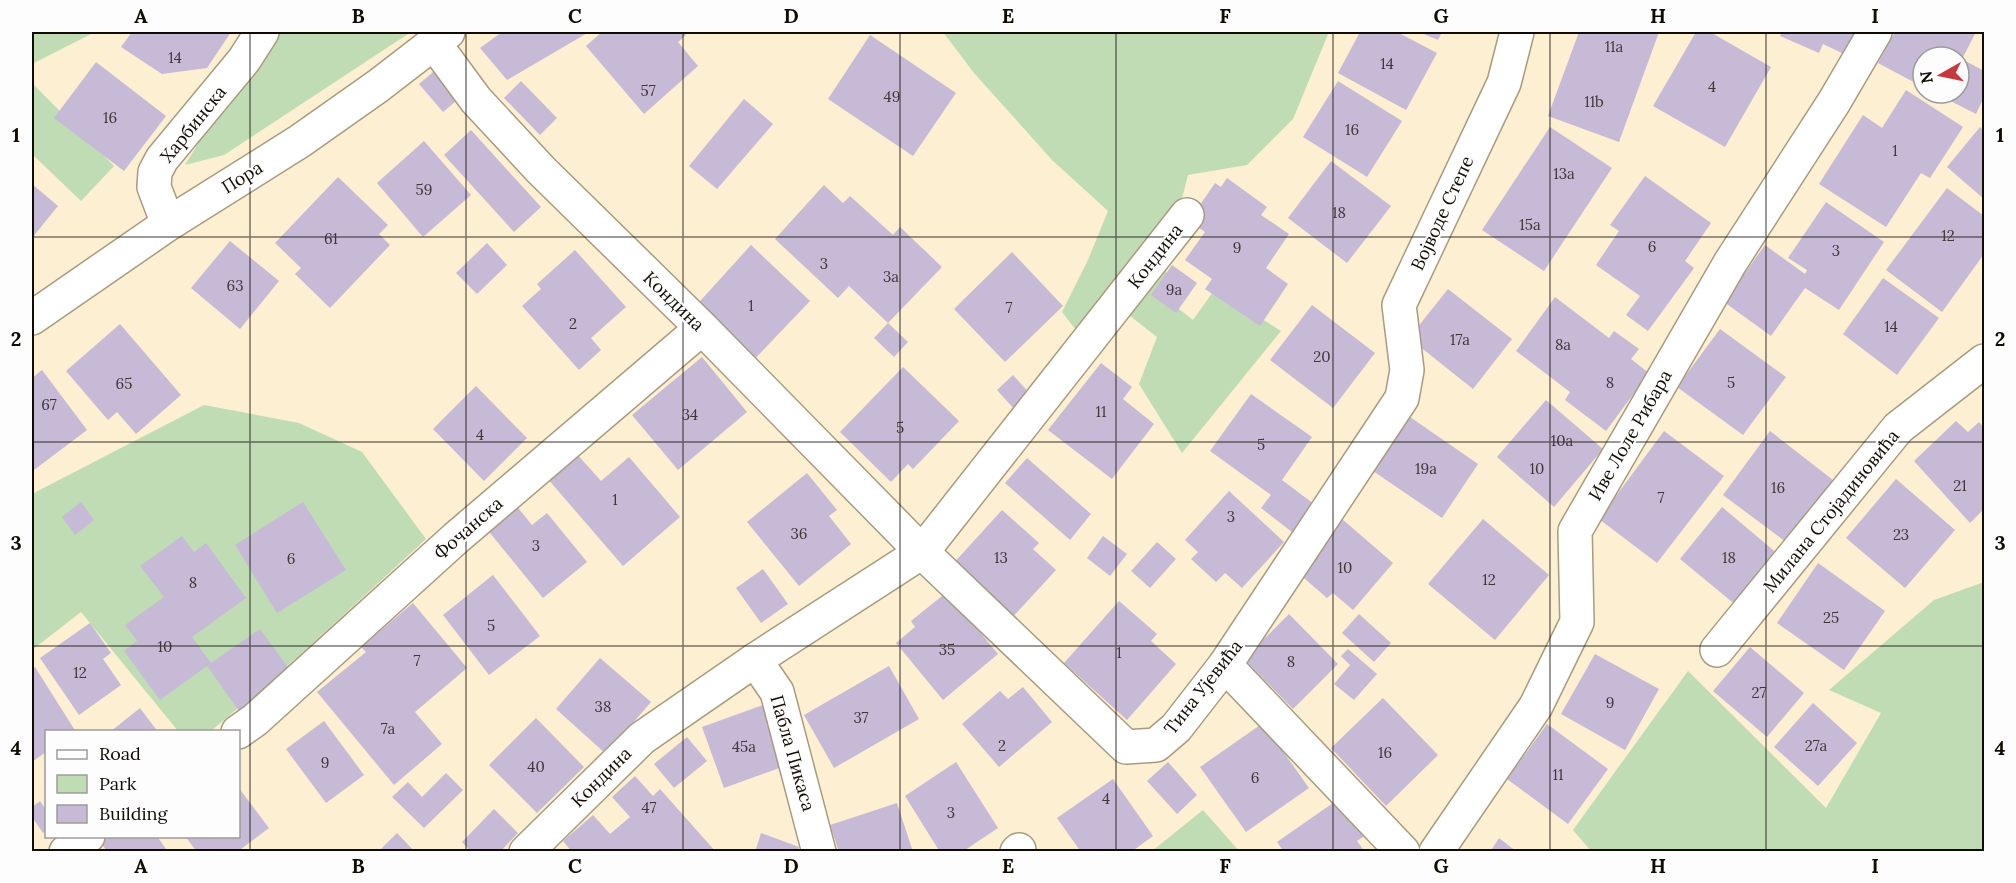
<svg xmlns="http://www.w3.org/2000/svg" width="2016" height="883" font-family="Lora,serif">
<style>
.green{fill:#bfdcb5}
.building{fill:#c6bad7}
.lines{fill:none;stroke-linecap:round;stroke-linejoin:round}
.minor-casing{stroke:#a89b7f;stroke-width:36}
.minor{stroke:#fff;stroke-width:33}
.grid{fill:none;stroke:#100b03;stroke-width:1.5;stroke-opacity:0.55}
.labels{text-anchor:middle;dominant-baseline:central;stroke-width:4.5;stroke-linejoin:round;paint-order:stroke}
.number-label{font-size:15px;fill:#3e3738}
.street-label{font-size:18px;fill:#100b03;stroke:#fdfdfd}
.neatline{fill:none;stroke:#100b03;stroke-width:2}
.grid-label{font-size:20px;text-anchor:middle;font-weight:bold;fill:#100b03}
</style>
<rect width="100%" height="100%" fill="#fdefd1"/>
<g class="green">
<polygon points="32,32 95,32 32,64"/>
<polygon points="266,32 411,32 224,155 185,165"/>
<polygon points="943,32 1329,32 1293,119 1247,165 1188,175 1167,256 1165,298 1193,320 1215,289 1281,331 1182,453 1139,384 1157,337 1130,316 1076,330 1062,312 1088,260 1108,211 1052,160 974,73"/>
<polygon points="32,83 114,166 81,201 32,154"/>
<polygon points="204,405 299,423 362,452 426,539 302,653 211,731 178,731 81,612 32,650 32,494"/>
<polygon points="1984,582 1984,851 1591,851 1573,830 1688,671 1826,808 1881,713 1829,690 1934,600"/>
<polygon points="1203,810 1239,851 1152,851"/>
</g>
<g class="building">
<polygon points="132,32 231,32 207,68 162,74 121,47"/>
<polygon points="502,32 589,32 507,80 480,48"/>
<polygon points="602,32 683,32 686,35 678,42 698,66 644,114 586,46"/>
<polygon points="1360,32 1397,32 1437,53 1406,110 1338,73"/>
<polygon points="1419,32 1442,32 1438,40"/>
<polygon points="1579,32 1659,32 1619,142 1548,116"/>
<polygon points="1696,32 1710,32 1771,67 1725,147 1653,106"/>
<polygon points="1782,32 1864,32 1846,55 1823,44 1819,53 1780,36"/>
<polygon points="1895,32 1976,32 1962,59 1984,71 1984,97 1976,114 1935,93 1959,93 1959,57 1923,57 1923,87 1878,63"/>
<polygon points="870,35 956,93 913,156 828,99"/>
<polygon points="96,62 166,116 124,171 54,118"/>
<polygon points="438,68 462,96 443,112 419,84"/>
<polygon points="521,81 557,118 540,135 504,98"/>
<polygon points="1338,81 1402,121 1367,177 1303,137"/>
<polygon points="1906,90 1963,127 1930,178 1921,173 1886,227 1819,184 1863,115 1882,128"/>
<polygon points="744,99 773,124 717,189 689,166"/>
<polygon points="1550,127 1612,168 1544,271 1482,230"/>
<polygon points="1980,127 1984,131 1984,199 1947,167"/>
<polygon points="471,130 541,207 514,232 444,155"/>
<polygon points="424,141 471,195 423,237 377,183"/>
<polygon points="1331,161 1391,206 1347,263 1288,218"/>
<polygon points="1645,176 1711,223 1685,261 1694,268 1648,331 1626,315 1640,296 1596,265 1619,231 1610,225"/>
<polygon points="338,177 388,225 379,234 390,245 330,308 295,274 301,268 275,243"/>
<polygon points="1227,178 1267,207 1261,215 1289,234 1266,268 1288,284 1260,326 1205,289 1212,279 1185,260 1205,232 1189,221 1215,183 1221,187"/>
<polygon points="32,184 58,206 32,238"/>
<polygon points="824,185 843,203 850,196 893,235 900,227 942,267 888,323 849,286 838,298 775,239"/>
<polygon points="1947,188 1984,216 1984,254 1942,312 1886,270"/>
<polygon points="1826,202 1884,242 1839,310 1805,288 1771,336 1724,302 1765,245 1805,274 1807,270 1788,258"/>
<polygon points="230,241 279,281 240,329 191,288"/>
<polygon points="487,243 507,265 477,294 456,273"/>
<polygon points="751,245 810,301 749,365 692,310"/>
<polygon points="575,250 626,307 591,338 601,350 579,370 522,306 541,289 537,284"/>
<polygon points="1012,252 1063,306 1005,362 954,309"/>
<polygon points="1172,265 1197,283 1176,313 1151,295"/>
<polygon points="1883,278 1939,318 1897,375 1843,334"/>
<polygon points="1448,289 1512,339 1473,389 1409,338"/>
<polygon points="1555,297 1609,338 1614,331 1639,349 1631,359 1649,373 1606,431 1565,400 1570,392 1516,351"/>
<polygon points="1312,305 1375,353 1333,408 1270,360"/>
<polygon points="888,323 908,342 894,357 874,338"/>
<polygon points="120,324 181,395 136,434 117,412 108,420 66,371"/>
<polygon points="1720,329 1786,377 1743,435 1677,387"/>
<polygon points="702,357 747,412 678,470 632,415"/>
<polygon points="1101,363 1132,387 1123,399 1154,424 1112,479 1048,430"/>
<polygon points="903,367 959,421 913,469 908,464 891,482 840,432"/>
<polygon points="42,370 87,430 34,470 32,466 32,378"/>
<polygon points="1013,375 1031,395 1015,410 997,390"/>
<polygon points="476,386 527,438 484,481 433,429"/>
<polygon points="1251,394 1312,437 1282,480 1314,504 1292,532 1261,508 1271,495 1210,451"/>
<polygon points="1546,400 1603,449 1554,507 1497,457"/>
<polygon points="1410,417 1478,464 1442,518 1373,471"/>
<polygon points="1956,421 1968,432 1979,422 1984,428 1984,509 1970,523 1914,461"/>
<polygon points="1664,431 1724,476 1657,563 1599,519"/>
<polygon points="1770,431 1833,480 1786,542 1723,495"/>
<polygon points="576,453 601,481 629,457 680,517 623,566 547,478"/>
<polygon points="1027,458 1091,514 1070,540 1005,483"/>
<polygon points="807,473 837,510 829,516 851,544 799,586 747,522"/>
<polygon points="1896,479 1955,530 1905,588 1846,538"/>
<polygon points="1229,491 1284,542 1242,588 1225,573 1216,582 1191,559 1198,552 1185,540"/>
<polygon points="81,502 94,520 75,535 62,517"/>
<polygon points="303,502 346,570 277,613 235,545"/>
<polygon points="515,504 532,525 547,513 587,562 543,598 486,528"/>
<polygon points="1722,507 1779,555 1737,606 1680,559"/>
<polygon points="1002,510 1039,543 1033,549 1056,570 1010,620 951,566"/>
<polygon points="1342,519 1393,563 1353,610 1333,593 1327,598 1297,572"/>
<polygon points="1483,519 1549,575 1495,640 1428,584"/>
<polygon points="182,536 194,552 206,543 246,598 192,637 211,663 260,629 292,673 239,711 207,666 160,700 124,651 137,641 125,625 164,597 140,566"/>
<polygon points="1103,536 1127,554 1110,576 1087,558"/>
<polygon points="1157,542 1176,559 1150,588 1131,571"/>
<polygon points="1818,563 1885,611 1844,670 1777,623"/>
<polygon points="763,569 788,604 761,623 736,588"/>
<polygon points="493,575 540,636 489,675 443,615"/>
<polygon points="947,592 998,654 943,700 896,643 915,627 911,621"/>
<polygon points="1119,601 1157,634 1151,641 1176,664 1127,720 1064,663"/>
<polygon points="413,603 467,668 415,712 442,744 394,785 317,692 366,652 361,647"/>
<polygon points="1289,614 1338,664 1293,709 1244,659"/>
<polygon points="1359,614 1391,643 1374,662 1342,633"/>
<polygon points="90,623 111,653 103,659 121,685 79,715 40,658"/>
<polygon points="1750,647 1804,693 1767,737 1713,691"/>
<polygon points="1348,649 1377,674 1354,700 1334,684 1350,665 1341,656"/>
<polygon points="1595,654 1659,689 1625,750 1561,714"/>
<polygon points="600,658 651,702 606,754 556,709"/>
<polygon points="889,666 919,719 834,768 804,715"/>
<polygon points="35,667 76,732 46,732 46,752 32,762 32,669"/>
<polygon points="1023,687 1052,722 999,767 962,724 1000,691 1008,699"/>
<polygon points="1383,698 1438,755 1386,806 1331,748"/>
<polygon points="1813,703 1857,743 1818,786 1774,747"/>
<polygon points="763,705 785,766 724,788 702,727"/>
<polygon points="140,708 158,732 110,732"/>
<polygon points="536,718 584,767 537,813 489,765"/>
<polygon points="324,721 364,775 326,803 286,749"/>
<polygon points="1263,723 1309,788 1246,832 1200,767"/>
<polygon points="1547,724 1608,769 1568,824 1507,779"/>
<polygon points="687,737 707,761 674,788 654,764"/>
<polygon points="956,762 998,828 962,852 940,852 905,796"/>
<polygon points="1168,762 1197,795 1177,814 1147,781"/>
<polygon points="446,773 463,790 424,828 392,797 408,782 422,797"/>
<polygon points="635,776 653,796 660,789 716,852 572,852 563,841 593,815 610,834 630,817 612,797"/>
<polygon points="1113,779 1153,836 1131,852 1081,852 1057,818"/>
<polygon points="238,787 269,828 237,852 197,852 185,836 238,836"/>
<polygon points="1343,796 1369,833 1357,841 1365,852 1284,852 1277,842"/>
<polygon points="40,801 46,810 46,831 43,833 32,817 32,807"/>
<polygon points="897,803 913,852 839,852 830,825"/>
<polygon points="494,809 518,833 500,852 471,852 462,842"/>
<polygon points="397,833 415,852 378,852"/>
<polygon points="761,833 799,847 797,852 755,852"/>
<polygon points="96,836 157,836 168,852 103,852 106,850"/>
<polygon points="1499,838 1517,852 1490,852"/>
</g>
<g class="lines">
<g class="minor-casing">
<g id="minor">
<polyline points="434,43 476,100 541,170 702,328 922,552 1126,747 1156,745 1176,728 1225,665 1402,398 1407,370 1399,305 1504,83 1517,32"/>
<polyline points="168,224 154,187 155,172 162,159 244,60 262,32"/>
<polyline points="32,318 168,224 300,141 378,86 448,32"/>
<polyline points="1717,650 1898,428 1984,361"/>
<polyline points="755,660 777,692 819,852"/>
<polyline points="1225,665 1403,852"/>
<polyline points="238,732 255,720 456,538 702,328"/>
<polyline points="66,852 88,836"/>
<polyline points="526,852 642,738 755,660 922,552 1187,215"/>
<polyline points="1017,852 1019,850"/>
<polyline points="1436,852 1536,706 1577,622 1575,531 1730,263 1834,102 1875,32"/>
</g>
</g>
<use href="#minor" class="minor"/>
</g>
<path class="grid" d="M250,32V852M466,32V852M683,32V852M900,32V852M1116,32V852M1333,32V852M1550,32V852M1766,32V852M32,237H1984M32,442H1984M32,646H1984"/>
<g class="labels">
<g class="number-label">
<text x="1614" y="46">11a</text>
<text x="175" y="57">14</text>
<text x="1387" y="63">14</text>
<text x="1712" y="86">4</text>
<text x="648" y="90">57</text>
<text x="892" y="96">49</text>
<text x="1594" y="101">11b</text>
<text x="110" y="117">16</text>
<text x="1352" y="129">16</text>
<text x="1895" y="150">1</text>
<text x="1564" y="173">13a</text>
<text x="424" y="189">59</text>
<text x="1339" y="212">18</text>
<text x="1530" y="224">15a</text>
<text x="1948" y="235">12</text>
<text x="331" y="238">61</text>
<text x="1652" y="246">6</text>
<text x="1237" y="247">9</text>
<text x="1836" y="250">3</text>
<text x="824" y="263">3</text>
<text x="891" y="276">3a</text>
<text x="235" y="285">63</text>
<text x="1174" y="289">9a</text>
<text x="751" y="305">1</text>
<text x="1009" y="307">7</text>
<text x="573" y="323">2</text>
<text x="1891" y="326">14</text>
<text x="1460" y="339">17a</text>
<text x="1563" y="344">8a</text>
<text x="1322" y="356">20</text>
<text x="1610" y="382">8</text>
<text x="1731" y="382">5</text>
<text x="124" y="383">65</text>
<text x="49" y="404">67</text>
<text x="1101" y="411">11</text>
<text x="690" y="414">34</text>
<text x="900" y="427">5</text>
<text x="480" y="434">4</text>
<text x="1562" y="440">10a</text>
<text x="1261" y="444">5</text>
<text x="1426" y="468">19a</text>
<text x="1537" y="468">10</text>
<text x="1960" y="485">21</text>
<text x="1778" y="487">16</text>
<text x="1661" y="497">7</text>
<text x="615" y="499">1</text>
<text x="1231" y="516">3</text>
<text x="799" y="533">36</text>
<text x="1901" y="534">23</text>
<text x="536" y="545">3</text>
<text x="1001" y="557">13</text>
<text x="1729" y="557">18</text>
<text x="291" y="558">6</text>
<text x="1345" y="567">10</text>
<text x="1489" y="579">12</text>
<text x="193" y="582">8</text>
<text x="1831" y="617">25</text>
<text x="491" y="625">5</text>
<text x="165" y="646">10</text>
<text x="947" y="649">35</text>
<text x="1119" y="652">1</text>
<text x="417" y="660">7</text>
<text x="1291" y="661">8</text>
<text x="80" y="672">12</text>
<text x="1759" y="692">27</text>
<text x="1610" y="702">9</text>
<text x="603" y="706">38</text>
<text x="861" y="717">37</text>
<text x="388" y="728">7a</text>
<text x="1002" y="745">2</text>
<text x="1816" y="745">27a</text>
<text x="744" y="746">45a</text>
<text x="1385" y="752">16</text>
<text x="325" y="762">9</text>
<text x="536" y="766">40</text>
<text x="1558" y="774">11</text>
<text x="1255" y="777">6</text>
<text x="1106" y="798">4</text>
<text x="649" y="807">47</text>
<text x="951" y="812">3</text>
</g>
<g class="street-label">
<text transform="translate(193 124) rotate(-51)">Харбинска</text>
<text transform="translate(242 177) rotate(-32)">Пора</text>
<text transform="translate(1442 213) rotate(-65)">Војводе Степе</text>
<text transform="translate(1155 256) rotate(-52)">Кондина</text>
<text transform="translate(674 301) rotate(44)">Кондина</text>
<text transform="translate(1630 435) rotate(-60)">Иве Лоле Рибара</text>
<text transform="translate(1831 511) rotate(-51)">Милана Стојадиновића</text>
<text transform="translate(468 528) rotate(-41)">Фочанска</text>
<text transform="translate(1203 687) rotate(-52)">Тина Ујевића</text>
<text transform="translate(793 753) rotate(74)">Пабла Пикаса</text>
<text transform="translate(601 777) rotate(-45)">Кондина</text>
</g>
</g>
<rect width="2016" height="883" fill="none" stroke="#fdfdfd" stroke-width="66"/>
<rect x="45" y="730" width="195" height="108" fill="#fdfdfd" stroke="#9e9c99" stroke-width="1.5"/>
<rect x="57" y="750" width="30" height="9" fill="#ffffff" stroke="#9e9c99" stroke-width="1.5"/>
<text x="99" y="760" font-size="18" fill="#100b03">Road</text>
<rect x="57" y="775" width="30" height="18" fill="#bfdcb5" stroke="#9e9c99" stroke-width="1.5"/>
<text x="99" y="790" font-size="18" fill="#100b03">Park</text>
<rect x="57" y="805" width="30" height="18" fill="#c6bad7" stroke="#9e9c99" stroke-width="1.5"/>
<text x="99" y="820" font-size="18" fill="#100b03">Building</text>
<g transform="translate(1941 75) rotate(261)"><circle r="28" fill="#fdfdfd" stroke="#9e9c99" stroke-width="1.5"/>
<path d="M0-4.5L10 22L0 15L-10 22Z" fill="#c7373e"/>
<text y="-9" font-size="16" font-weight="bold" text-anchor="middle" fill="#100b03">N</text>
</g>
<rect x="33" y="33" width="1950" height="817" class="neatline"/>
<g class="grid-label">
<text x="141" y="23">A</text>
<text x="358" y="23">B</text>
<text x="575" y="23">C</text>
<text x="791" y="23">D</text>
<text x="1008" y="23">E</text>
<text x="1225" y="23">F</text>
<text x="1441" y="23">G</text>
<text x="1658" y="23">H</text>
<text x="1875" y="23">I</text>
<text x="16" y="142">1</text>
<text x="2000" y="142">1</text>
<text x="16" y="346">2</text>
<text x="2000" y="346">2</text>
<text x="16" y="550">3</text>
<text x="2000" y="550">3</text>
<text x="16" y="755">4</text>
<text x="2000" y="755">4</text>
<text x="141" y="873">A</text>
<text x="358" y="873">B</text>
<text x="575" y="873">C</text>
<text x="791" y="873">D</text>
<text x="1008" y="873">E</text>
<text x="1225" y="873">F</text>
<text x="1441" y="873">G</text>
<text x="1658" y="873">H</text>
<text x="1875" y="873">I</text>
</g>
</svg>
